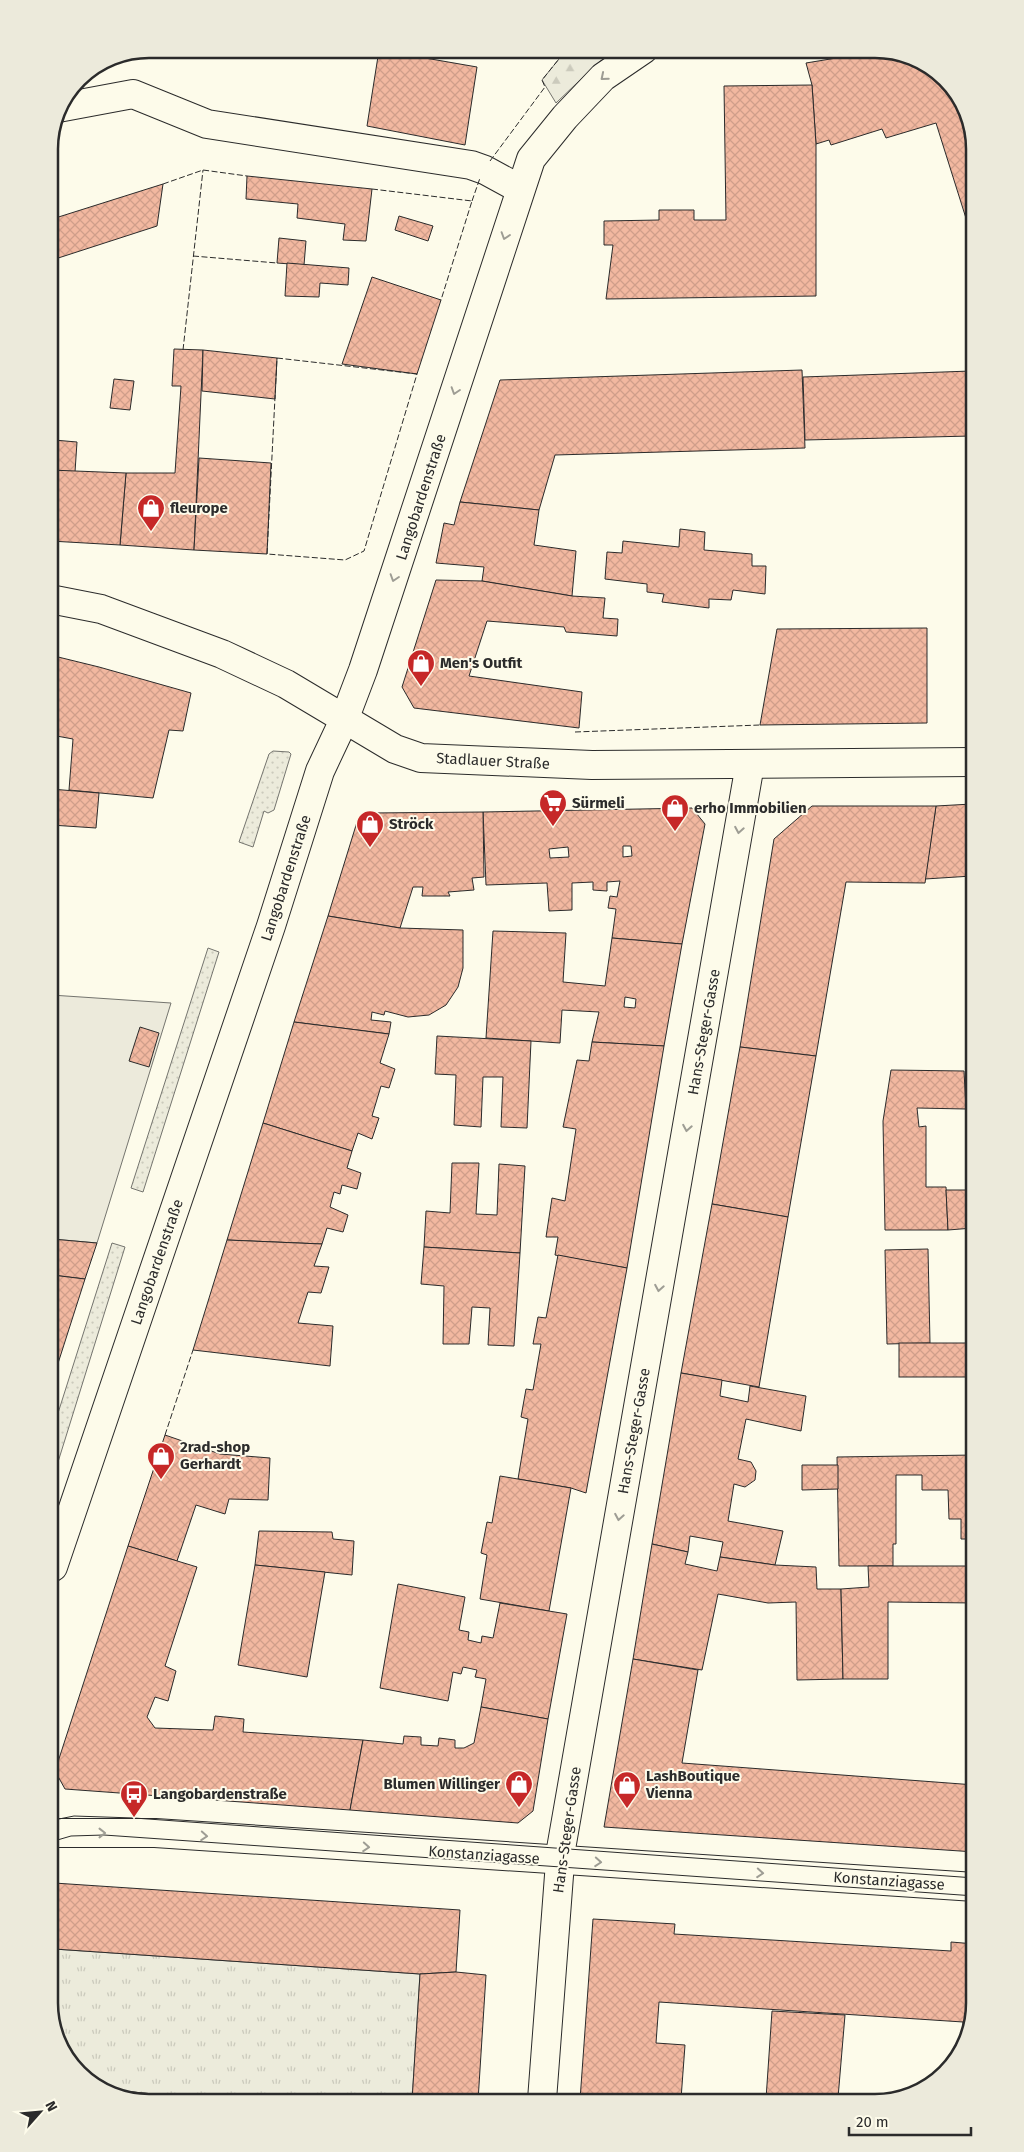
<svg xmlns="http://www.w3.org/2000/svg" width="1024" height="2152" font-family="'Fira Sans',sans-serif">
<style>
.grass{fill:url(#grass-dots);stroke:#74746e}
.forest{fill:url(#forest-firs);stroke:#74746e}
.park{fill:url(#park-tufts);stroke:#74746e}
.parking{fill:#eceadb;stroke:#74746e}
.building{fill:url(#building-cross-hatch);stroke:#2b2b2b;fill-rule:evenodd}
.lines{fill:none;stroke-linecap:round;stroke-linejoin:round}
.minor-casing{stroke:#2b2b2b;stroke-width:30}
.minor{stroke:#fdfbea;stroke-width:28}
.tram{stroke:#2b2b2b;stroke-width:1}
.fence{stroke:#2b2b2b;stroke-width:1;stroke-dasharray:6 2.5;stroke-linecap:butt}
.oneway{stroke:#9e9d94}
.labels{text-anchor:middle;dominant-baseline:central;stroke-width:4;stroke-linejoin:round;paint-order:stroke}
.street-label{font-size:15px;fill:#2b2b2b;stroke:#fdfbea}
.poi-label{font-size:15px;font-weight:bold;fill:#2b2b2b;stroke:#fdfbea;text-anchor:start}
.rim{fill:none;stroke:#2b2b2b;stroke-width:2.5}
</style>
<defs>
<pattern id="grass-dots" width="8" height="8" patternUnits="userSpaceOnUse" patternTransform="scale(1.25)"><rect width="8" height="8" fill="#ecebdb"/><path d="M2 2h.1M6 6h.1" fill="none" stroke="#cbcabc" stroke-width="1.8" stroke-linecap="round"/></pattern>
<pattern id="forest-firs" width="22" height="20" patternUnits="userSpaceOnUse" patternTransform="scale(1.25)"><rect width="22" height="20" fill="#ecebdb"/><path d="M5 1l3.5 6h-7zM16 11l3.5 6h-7z" fill="#cbcabc"/></pattern>
<pattern id="park-tufts" width="24" height="20" patternUnits="userSpaceOnUse" patternTransform="scale(1.25)"><rect width="24" height="20" fill="#ecebdb"/><path d="M3 7l-1-3M5 7V3M7 7l1-3M15 17l-1-3M17 17v-4M19 17l1-3" fill="none" stroke="#cbcabc"/></pattern>
<pattern id="building-cross-hatch" width="8" height="8" patternUnits="userSpaceOnUse" patternTransform="scale(1.25)"><rect width="8" height="8" fill="#f2b8a0"/><path d="M0 0l8 8M0 8l8-8" fill="none" stroke="#d09e8a"/></pattern>
</defs>
<rect width="100%" height="100%" fill="#fdfbea"/>
<g class="grass">
<polygon points="273,751 289,752 291,754 274,810 268,813 264,811 253,847 239,842 269,754"/>
<polygon points="208,948 219,952 143,1192 131,1188"/>
<polygon points="112,1243 125,1247 58,1462 53,1462 52,1432"/>
</g>
<polygon class="forest" points="567,49 618,49 599,62 556,103 542,80"/>
<polygon class="park" points="54,1949 420,1974 412,2101 234,2102 103,2089 88,2083 54,2036"/>
<polygon class="parking" points="51,995 171,1003 97,1243 52,1239"/>
<g class="building">
<polygon points="379,50 477,67 465,145 367,126"/>
<polygon points="885,50 936,70 970,116 970,231 936,123 886,138 882,129 831,145 829,140 816,144 812,85 806,63"/>
<polygon points="812,85 816,144 816,296 606,299 613,245 604,245 604,221 659,220 659,210 694,210 694,220 726,220 724,86"/>
<polygon points="247,176 372,189 366,241 343,240 345,224 297,218 298,204 246,199"/>
<polygon points="163,184 157,226 49,261 49,220"/>
<polygon points="399,216 433,226 428,241 395,230"/>
<polygon points="279,238 306,241 304,265 277,263"/>
<polygon points="287,263 349,268 348,285 320,283 319,297 285,296"/>
<polygon points="372,277 441,300 417,374 342,364"/>
<polygon points="174,349 203,350 194,550 120,545 126,473 175,473 181,386 172,386"/>
<polygon points="203,350 277,358 275,399 202,391"/>
<polygon points="802,370 805,448 555,455 539,510 460,502 500,380"/>
<polygon points="971,371 971,436 805,440 803,377"/>
<polygon points="114,379 134,381 130,410 110,408"/>
<polygon points="50,396 57,396 54,440 77,442 75,472 50,470"/>
<polygon points="199,458 271,463 267,554 194,550"/>
<polygon points="50,470 126,473 120,545 50,541"/>
<polygon points="460,502 539,510 534,545 576,551 572,596 482,581 484,567 436,563 444,523 454,525"/>
<polygon points="680,529 705,532 704,550 752,554 752,566 766,566 765,594 733,590 731,600 709,599 709,608 662,602 664,594 647,592 647,584 605,579 607,552 622,553 623,541 679,547"/>
<polygon points="436,580 482,581 572,596 605,598 603,618 618,619 617,636 566,632 564,627 487,621 469,676 582,692 579,728 414,708 402,687"/>
<polygon points="927,628 927,723 760,725 777,629"/>
<polygon points="50,655 99,667 191,693 183,731 169,730 153,798 69,790 73,739 51,735"/>
<polygon points="51,789 99,793 96,828 51,825"/>
<polygon points="972,804 972,876 925,879 936,806"/>
<polygon points="812,806 936,806 925,883 846,882 816,1056 740,1047 774,839"/>
<path d="M692,808L705,824L682,944L612,938L616,909L608,908L610,896L617,897L620,881L607,882V891L593,890V882L572,883V910L549,911L547,883L486,885L483,812ZM623,846H631L632,856L623,857ZM568,847L569,857L550,858L549,849Z"/>
<polygon points="483,812 484,877 472,878 474,890 448,892 450,896 422,896 423,887 413,887 400,928 328,916 357,822 370,813"/>
<polygon points="328,916 400,928 463,930 463,968 458,987 446,1005 429,1015 408,1017 385,1011 384,1015 372,1012 371,1020 391,1022 389,1034 294,1022"/>
<path d="M493,931L566,933L563,982L605,986L612,938L682,944L664,1046L592,1042L599,1012L562,1010L560,1043L486,1038ZM625,997L636,999L635,1008L624,1007Z"/>
<polygon points="294,1022 389,1034 380,1063 395,1069 389,1088 381,1086 372,1116 379,1118 372,1139 358,1133 352,1151 263,1123"/>
<polygon points="140,1027 159,1033 149,1067 129,1061"/>
<polygon points="437,1036 531,1041 527,1128 501,1127 503,1077 483,1077 481,1127 454,1125 456,1075 435,1074"/>
<polygon points="592,1042 664,1046 627,1268 555,1255 558,1237 546,1237 552,1198 565,1201 576,1129 563,1127 577,1060 589,1061"/>
<polygon points="740,1047 816,1056 788,1217 712,1204"/>
<polygon points="891,1070 964,1071 966,1109 917,1108 919,1127 926,1126 926,1187 946,1187 948,1230 885,1230 883,1121"/>
<polygon points="263,1123 352,1151 347,1168 361,1173 357,1189 342,1185 340,1194 334,1192 330,1207 348,1215 343,1232 327,1228 322,1244 227,1240"/>
<polygon points="452,1163 479,1163 476,1214 497,1215 499,1164 525,1166 520,1253 424,1247 426,1211 450,1213"/>
<polygon points="946,1190 973,1190 973,1228 948,1230"/>
<polygon points="712,1204 788,1217 759,1387 681,1373"/>
<polygon points="970,1228 973,1228 973,1343 972,1343"/>
<polygon points="52,1239 97,1243 85,1279 52,1275"/>
<polygon points="227,1240 322,1244 314,1266 329,1267 321,1293 308,1292 298,1323 333,1326 330,1366 193,1350"/>
<polygon points="424,1247 520,1253 514,1346 488,1345 490,1308 472,1307 469,1344 443,1344 444,1286 421,1284"/>
<polygon points="928,1249 930,1343 887,1344 885,1250"/>
<polygon points="558,1255 627,1268 586,1493 571,1488 518,1479 528,1419 521,1417 526,1389 533,1390 541,1344 533,1344 538,1317 546,1318"/>
<polygon points="52,1275 85,1279 53,1379 52,1379"/>
<rect x="899" y="1343" width="74" height="34"/>
<polygon points="681,1373 722,1380 720,1396 748,1402 750,1386 806,1396 801,1431 746,1419 738,1459 751,1462 756,1471 755,1480 745,1487 734,1484 728,1521 783,1531 775,1565 720,1557 723,1542 690,1536 688,1552 652,1544"/>
<polygon points="165,1435 220,1454 270,1458 268,1500 229,1499 225,1514 196,1505 177,1561 128,1546"/>
<polygon points="974,1455 974,1539 961,1539 961,1519 949,1519 948,1490 922,1490 922,1475 896,1475 896,1544 893,1544 893,1566 839,1566 837,1457"/>
<polygon points="802,1465 838,1465 838,1489 802,1490"/>
<polygon points="500,1476 571,1488 549,1611 480,1599 487,1555 481,1553 487,1522 492,1523"/>
<polygon points="259,1531 332,1532 333,1539 354,1541 352,1575 255,1565"/>
<polygon points="652,1544 688,1552 685,1564 717,1571 720,1557 775,1565 816,1567 817,1589 841,1589 843,1679 797,1680 796,1602 768,1603 718,1594 702,1670 633,1659"/>
<polygon points="128,1546 197,1567 165,1666 176,1671 168,1701 155,1697 147,1717 155,1728 213,1730 215,1716 244,1719 243,1732 363,1740 350,1810 65,1789 55,1771"/>
<polygon points="255,1565 325,1572 307,1677 238,1665"/>
<polygon points="868,1566 974,1566 974,1603 888,1602 888,1679 843,1679 841,1589 869,1587"/>
<polygon points="398,1584 465,1597 459,1630 469,1632 468,1640 481,1643 482,1636 493,1638 500,1603 567,1614 548,1719 481,1707 486,1679 475,1677 477,1670 463,1667 461,1674 453,1672 448,1701 380,1688"/>
<polygon points="633,1659 698,1670 682,1763 975,1785 975,1852 604,1827"/>
<polygon points="481,1707 548,1719 533,1811 518,1823 350,1810 363,1740 403,1744 404,1736 421,1737 421,1745 438,1746 439,1738 455,1740 455,1748 464,1748 474,1743"/>
<polygon points="54,1883 460,1910 456,1972 420,1974 54,1949"/>
<polygon points="593,1919 675,1924 674,1934 951,1951 951,1942 975,1944 975,2004 963,2041 963,2022 659,2002 656,2043 685,2045 681,2099 654,2096 654,2100 580,2100"/>
<polygon points="456,1972 486,1975 478,2101 412,2101 420,1974"/>
<polygon points="772,2011 845,2015 838,2098 766,2099"/>
<polygon points="103,2089 234,2102 142,2103"/>
</g>
<g class="lines">
<g class="minor-casing">
<g id="minor">
<polyline points="58,108 133,94 207,124 471,165 485,170 520,189"/>
<polyline points="50,599 101,609 222,654 286,684 395,749 421,758 592,765 972,762"/>
<polyline points="53,1567 271,926 320,771 344,720 363,670 531,159 565,117 603,77 644,49"/>
<polyline points="54,1833 155,1833 975,1887"/>
<polyline points="542,2100 561,1849 750,764"/>
</g>
</g>
<use href="#minor" class="minor"/>
<g class="tram">
<polyline points="54,1820 74,1816 134,1818 975,1878"/>
<polyline points="54,1841 71,1836 104,1835 975,1896"/>
</g>
<g class="fence">
<polyline points="490,161 545,87 542,80 567,49"/>
<polyline points="163,184 203,170 247,176"/>
<polyline points="372,189 472,201 441,300"/>
<polyline points="472,201 480,178"/>
<polyline points="193,256 277,263"/>
<polyline points="183,350 203,170"/>
<polygon points="277,358 417,374 364,551 345,560 267,554"/>
<polyline points="575,732 760,725"/>
<polyline points="165,1435 193,1350"/>
</g>
</g>
<defs><path id="oneway-chevron" d="M-2-3.5L2.5 0L-2 3.5" fill="none" stroke-width="1.6" stroke-linecap="round" stroke-linejoin="round" transform="scale(1.25)"/></defs>
<g class="oneway">
<use href="#oneway-chevron" transform="translate(604 77) rotate(140)"/>
<use href="#oneway-chevron" transform="translate(505 236) rotate(108)"/>
<use href="#oneway-chevron" transform="translate(455 391) rotate(108)"/>
<use href="#oneway-chevron" transform="translate(394 578) rotate(108)"/>
<use href="#oneway-chevron" transform="translate(739 830) rotate(100)"/>
<use href="#oneway-chevron" transform="translate(687 1128) rotate(100)"/>
<use href="#oneway-chevron" transform="translate(659 1288) rotate(100)"/>
<use href="#oneway-chevron" transform="translate(619 1517) rotate(100)"/>
<use href="#oneway-chevron" transform="translate(102 1833)"/>
<use href="#oneway-chevron" transform="translate(204 1836) rotate(4)"/>
<use href="#oneway-chevron" transform="translate(366 1847) rotate(4)"/>
<use href="#oneway-chevron" transform="translate(598 1862) rotate(4)"/>
<use href="#oneway-chevron" transform="translate(760 1873) rotate(4)"/>
</g>
<defs>
<g id="shop-pin" transform="scale(1.4375)"><path d="M0 17L-7.5 6A9.5 9.5 0 1 1 7.5 6Z" fill="#c62828" stroke="#fdfbea"/><path d="M-5-2.5h2.3a2.7 3.5 0 0 1 5.4 0H5L5.5 6h-11ZM-1.5-2.5h3a1.5 2.3 0 0 0-3 0Z" fill="#fff"/></g>
<g id="supermarket-pin" transform="scale(1.4375)"><path d="M0 17L-7.5 6A9.5 9.5 0 1 1 7.5 6Z" fill="#c62828" stroke="#fdfbea"/><path d="M-6-5.5h2.5l.6 2H6L4.5 2H-2.5L-4.4-4H-6ZM-1.5 3.2a1.3 1.3 0 1 0 .1 0ZM3 3.2a1.3 1.3 0 1 0 .1 0Z" fill="#fff"/></g>
<g id="bus-pin" transform="scale(1.4375)"><path d="M0 17L-7.5 6A9.5 9.5 0 1 1 7.5 6Z" fill="#c62828" stroke="#fdfbea"/><path d="M-5-6H5V4H4V6H2V4H-2V6H-4V4H-5ZM-3.5-4V0h7V-4ZM-3.5 1.2v1.5H-2V1.2ZM2 1.2v1.5H3.5V1.2Z" fill="#fff"/></g>
</defs>
<g fill-rule="evenodd">
<use href="#shop-pin" x="151" y="508"/>
<use href="#shop-pin" x="421" y="663"/>
<use href="#supermarket-pin" x="553" y="803"/>
<use href="#shop-pin" x="675" y="808"/>
<use href="#shop-pin" x="370" y="824"/>
<use href="#shop-pin" x="161" y="1456"/>
<use href="#shop-pin" x="519" y="1784"/>
<use href="#shop-pin" x="627" y="1785"/>
<use href="#bus-pin" x="134" y="1794"/>
</g>
<g class="labels">
<g class="street-label">
<text transform="translate(421 497) rotate(-72)">Langobardenstraße</text>
<text transform="translate(493 761) rotate(3)">Stadlauer Straße</text>
<text transform="translate(286 878) rotate(-72)">Langobardenstraße</text>
<text transform="translate(704 1032) rotate(-80)">Hans-Steger-Gasse</text>
<text transform="translate(157 1262) rotate(-71)">Langobardenstraße</text>
<text transform="translate(634 1431) rotate(-80)">Hans-Steger-Gasse</text>
<text transform="translate(567 1830) rotate(-82)">Hans-Steger-Gasse</text>
<text transform="translate(484 1855) rotate(4)">Konstanziagasse</text>
<text transform="translate(889 1881) rotate(4)">Konstanziagasse</text>
</g>
<g class="poi-label">
<text x="170" y="508">fleurope</text>
<text x="440" y="663">Men's Outfit</text>
<text x="572" y="803">Sürmeli</text>
<text x="694" y="808">erho Immobilien</text>
<text x="389" y="824">Ströck</text>
<text x="180" y="1447">2rad-shop<tspan x="180" dy="17">Gerhardt</tspan></text>
<text x="646" y="1776">LashBoutique<tspan x="646" dy="17">Vienna</tspan></text>
<text x="500" y="1784" text-anchor="end">Blumen Willinger</text>
<text x="153" y="1794">Langobardenstraße</text>
</g>
</g>
<path d="M0 0H1024V2152H0ZM149 58H875A91 91 0 0 1 966 149V2003A91 91 0 0 1 875 2094H149A91 91 0 0 1 58 2003V149A91 91 0 0 1 149 58Z" fill="#eceadb" fill-rule="evenodd"/>
<path class="rim" d="M149 58H875A91 91 0 0 1 966 149V2003A91 91 0 0 1 875 2094H149A91 91 0 0 1 58 2003V149A91 91 0 0 1 149 58Z"/>
<g transform="translate(40 2112) rotate(63)" stroke="#fdfbea" stroke-width="4" paint-order="stroke">
<path d="M0-4L9 19L0 12L-9 19Z" fill="#2b2b2b"/>
<text y="-8" font-size="14" font-weight="bold" text-anchor="middle" fill="#2b2b2b">N</text>
</g>
<path d="M849 2127v8h122v-8" fill="none" stroke="#2b2b2b" stroke-width="2.5"/>
<text x="856" y="2127" font-size="15" fill="#2b2b2b" stroke="#fdfbea" stroke-width="4" paint-order="stroke">20 m</text>
</svg>
